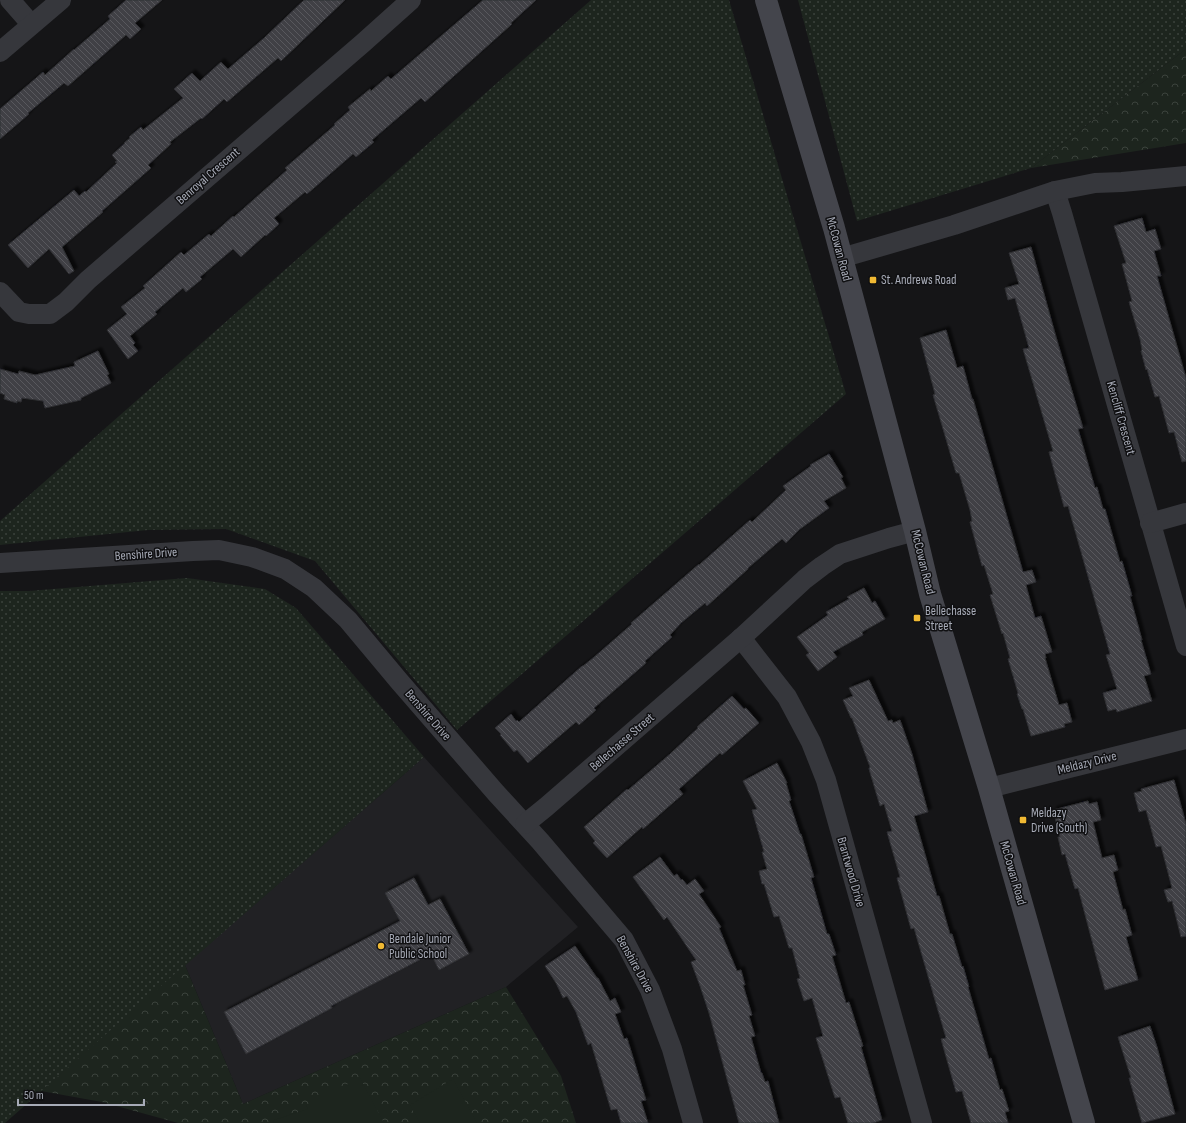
<svg xmlns="http://www.w3.org/2000/svg" width="1186" height="1123" font-family="'Sofia Sans Condensed',sans-serif">
<style>
.built{fill:#212124}
.grass{fill:url(#grass-dots)}
.forest{fill:url(#forest-crowns)}
.pitch{fill:#1d251e}
.building{fill:url(#building-back-hatch);stroke:#2f2f33;filter:url(#shadow)}
.lines{fill:none;stroke-linecap:round;stroke-linejoin:round}
.minor{stroke:#36373c;stroke-width:20}
.secondary{stroke:#44454c;stroke-width:22}
.poi-dot{fill:#f0b933;stroke:#101012;stroke-width:1.5}
.labels{text-anchor:middle;dominant-baseline:central;stroke-width:3;stroke-linejoin:round;paint-order:stroke}
.street-label{font-size:13px;fill:#a7abb7;stroke:#101012}
.poi-label{font-size:13px;fill:#a7abb7;stroke:#101012;text-anchor:start}
</style>
<defs>
<pattern id="grass-dots" width="8" height="8" patternUnits="userSpaceOnUse"><rect width="8" height="8" fill="#1d251e"/><path d="M2 2h.1M6 6h.1" fill="none" stroke="#3b423c" stroke-width="1.8" stroke-linecap="round"/></pattern>
<pattern id="forest-crowns" width="20" height="18" patternUnits="userSpaceOnUse"><rect width="20" height="18" fill="#1d251e"/><path d="M2 6a3 3 0 1 1 6 0M12 15a3 3 0 1 1 6 0" fill="none" stroke="#3b423c"/></pattern>
<pattern id="building-back-hatch" width="6" height="6" patternUnits="userSpaceOnUse"><rect width="6" height="6" fill="#3f4044"/><path d="M-1 5l2 2M0 0l6 6M5-1l2 2" fill="none" stroke="#58595d"/></pattern>
<filter id="shadow"><feDropShadow dx="3.5" dy="-3.5" stdDeviation="1" flood-color="#0009"/></filter>
</defs>
<rect width="100%" height="100%" fill="#151517"/>
<polygon class="built" points="424,757 578,927 506,987 243,1104 185,965"/>
<g class="grass">
<polygon points="591,0 729,0 846,394 457,730 315,561 226,529 148,530 0,545 0,521"/>
<polygon points="798,0 1186,0 1186,49 1031,168 857,221"/>
<polygon points="187,578 265,589 296,608 424,757 5,1123 0,1123 0,591 29,591"/>
</g>
<g class="forest">
<polygon points="1186,49 1186,143 1031,168"/>
<polygon points="185,965 243,1104 506,987 561,1076 576,1123 178,1123 102,1102 41,1091"/>
</g>
<g class="pitch">
<polygon points="360,1078 384,1123 273,1123 274,1120 308,1109 306,1105"/>
<polygon points="453,1079 477,1123 420,1123 410,1105"/>
</g>
<g class="building">
<polygon points="126,0 162,0 135,23 141,29 130,39 126,35 68,86 64,83 28,113 29,114 0,139 0,109 43,72 45,75 74,49 74,50 110,19 108,16"/>
<polygon points="304,0 345,0 281,61 278,58 227,102 224,99 202,119 201,118 170,142 171,144 148,165 151,168 102,211 103,212 62,247 74,271 69,274 49,249 28,268 8,245 74,190 79,196 85,191 86,192 117,163 115,162 117,161 112,155 125,143 124,143 130,138 129,137 141,127 143,130 183,98 174,89 192,73 200,81 221,62 228,69 264,38"/>
<polygon points="483,0 536,0 511,23 512,24 425,102 421,98 372,140 374,142 356,157 353,154 307,194 305,192 274,218 279,224 266,236 265,235 241,257 233,249 200,277 202,279 186,292 183,288 155,312 157,314 130,336 135,343 133,345 138,351 128,359 107,330 127,314 121,307 145,288 143,286 181,252 184,255 209,234 211,236 233,216 234,217 287,170 285,168 335,125 334,124 350,110 348,107 370,89 371,91 388,76 391,79"/>
<polygon points="1142,218 1146,232 1155,229 1161,249 1154,251 1161,276 1157,276 1186,378 1186,461 1182,462 1174,432 1169,433 1159,396 1155,397 1147,369 1146,370 1141,351 1142,350 1140,339 1129,302 1132,301 1122,264 1126,263 1114,226"/>
<polygon points="1031,247 1056,337 1083,428 1078,429 1095,488 1097,487 1103,509 1105,509 1120,562 1122,561 1132,596 1130,596 1142,640 1141,640 1151,674 1144,676 1152,701 1117,712 1116,709 1108,711 1103,693 1117,689 1106,655 1110,654 1068,506 1064,507 1049,452 1053,451 1023,349 1029,348 1015,298 1008,300 1005,288 1019,284 1009,253"/>
<polygon points="946,330 957,368 963,366 972,399 973,399 1023,572 1032,570 1036,582 1026,585 1027,589 1035,618 1041,616 1052,652 1045,654 1046,658 1045,658 1059,705 1067,703 1072,722 1064,724 1065,727 1031,736 1023,709 1022,709 1017,694 1018,693 1008,659 1010,658 1003,633 1002,634 990,595 993,594 984,565 982,566 970,522 972,521 970,510 959,473 956,473 933,395 935,394 920,338"/>
<polygon points="98,351 109,374 107,375 111,383 81,398 81,400 45,408 43,401 22,398 21,402 17,401 17,403 4,399 5,395 0,393 0,369 18,374 19,371 35,375 75,366 74,362"/>
<polygon points="829,454 843,477 841,478 846,488 824,501 829,508 800,529 786,543 782,539 748,568 748,569 707,606 705,603 681,623 670,635 672,637 645,661 646,663 594,708 596,710 579,725 576,722 528,763 517,750 514,752 500,735 501,734 495,728 511,714 516,721 517,720 519,722 582,666 583,666 593,658 632,624 631,623 699,564 699,565 750,520 752,522 786,490 783,486 811,466 810,465"/>
<polygon points="864,588 872,603 875,601 885,619 862,632 863,635 833,652 837,657 818,671 806,655 809,653 797,637 828,615 826,612 849,599 847,597"/>
<polygon points="869,680 888,721 892,720 893,723 900,720 912,754 928,812 914,816 937,896 939,896 950,934 952,934 962,967 963,966 969,987 968,987 989,1059 991,1058 1000,1090 1002,1089 1009,1111 1005,1112 1008,1123 971,1123 962,1091 956,1092 941,1039 946,1038 914,928 911,929 897,878 900,877 887,832 892,831 884,804 880,806 869,769 869,768 870,767 852,718 851,718 843,700 853,696 849,688"/>
<polygon points="732,696 744,709 746,708 759,723 722,755 720,753 679,789 683,794 643,829 642,827 607,858 593,843 595,841 584,827 627,789 628,790 670,754 698,728 697,727"/>
<polygon points="777,763 787,783 786,783 791,800 789,801 800,834 801,834 814,877 811,878 827,934 829,934 836,955 832,956 846,1003 849,1002 863,1046 861,1047 882,1120 873,1123 848,1123 840,1097 835,1098 816,1038 823,1036 812,998 804,1001 797,979 800,978 792,948 789,948 779,916 774,917 764,884 762,884 759,871 767,869 762,852 764,852 752,810 757,809 743,781"/>
<polygon points="1174,780 1186,824 1186,936 1181,937 1172,901 1168,902 1164,890 1172,888 1161,846 1156,847 1146,810 1139,812 1134,793 1142,791 1141,789"/>
<polygon points="1088,801 1089,804 1097,802 1101,820 1093,822 1102,858 1114,855 1118,870 1113,872 1123,910 1125,909 1132,935 1126,937 1138,980 1105,990 1078,888 1075,889 1065,854 1062,855 1058,837 1060,837 1053,810"/>
<polygon points="660,857 674,876 677,874 681,880 682,879 687,885 695,879 704,891 699,894 721,927 719,928 737,971 741,970 745,985 743,985 752,1015 749,1016 755,1036 751,1037 761,1073 762,1073 765,1082 768,1081 779,1123 739,1123 709,1013 700,986 691,962 696,960 667,917 664,920 633,877"/>
<polygon points="414,878 428,905 440,899 469,954 439,970 431,954 331,1006 332,1008 246,1054 224,1012 400,921 385,893"/>
<polygon points="575,946 597,978 598,978 610,1001 615,998 621,1012 615,1014 624,1039 627,1038 646,1100 641,1101 648,1123 621,1123 617,1109 611,1110 591,1043 588,1045 576,1012 567,996 563,998 556,983 545,966"/>
<polygon points="1150,1026 1157,1047 1175,1114 1142,1123 1129,1078 1131,1078 1118,1037"/>
</g>
<g class="lines">
<g class="minor">
<polyline points="10,0 31,24"/>
<polyline points="0,52 61,0"/>
<polyline points="1055,191 1062,213 1186,646"/>
<polyline points="841,258 954,225 1055,191 1095,183 1122,182 1186,176"/>
<polyline points="0,292 19,312 29,314 50,314 66,302 88,280 363,43 411,0"/>
<polyline points="1150,523 1186,513"/>
<polyline points="0,563 193,551 219,550 252,557 285,569 314,588 348,620 399,681 496,793 540,841 624,940 650,990 672,1049 693,1123"/>
<polyline points="741,638 787,697 811,742 826,780 922,1123"/>
<polyline points="989,788 1186,739"/>
<polyline points="525,824 546,807 741,638 805,579 822,566 840,554 889,538 915,531"/>
</g>
<polyline class="secondary" points="766,0 834,228 915,531 930,594 989,788 1084,1123"/>
</g>
<g class="poi-dot">
<rect x="869" y="276" width="8" height="8" rx="2"/>
<rect x="913" y="614" width="8" height="8" rx="2"/>
<rect x="1019" y="816" width="8" height="8" rx="2"/>
<circle cx="381" cy="946" r="4"/>
</g>
<g class="labels">
<g class="street-label">
<text transform="translate(208 176) rotate(-41)">Benroyal Crescent</text>
<text transform="translate(839 249) rotate(75)">McCowan Road</text>
<text transform="translate(1121 418) rotate(74)">Kencliff Crescent</text>
<text transform="translate(146 554) rotate(-4)">Benshire Drive</text>
<text transform="translate(923 562) rotate(76)">McCowan Road</text>
<text transform="translate(428 715) rotate(49)">Benshire Drive</text>
<text transform="translate(622 742) rotate(-41)">Bellechasse Street</text>
<text transform="translate(1087 763) rotate(-14)">Meldazy Drive</text>
<text transform="translate(851 872) rotate(74)">Brantwood Drive</text>
<text transform="translate(1013 873) rotate(74)">McCowan Road</text>
<text transform="translate(635 964) rotate(61)">Benshire Drive</text>
</g>
<g class="poi-label">
<text x="881" y="280">St. Andrews Road</text>
<text x="925" y="611">Bellechasse<tspan x="925" dy="15">Street</tspan></text>
<text x="1031" y="813">Meldazy<tspan x="1031" dy="15">Drive (South)</tspan></text>
<text x="389" y="939">Bendale Junior<tspan x="389" dy="15">Public School</tspan></text>
</g>
</g>
<path d="M18 1099v6h126v-6" fill="none" stroke="#a7abb7" stroke-width="2"/>
<text x="24" y="1099" font-size="12" fill="#a7abb7" stroke="#101012" stroke-width="3" paint-order="stroke">50 m</text>
</svg>
